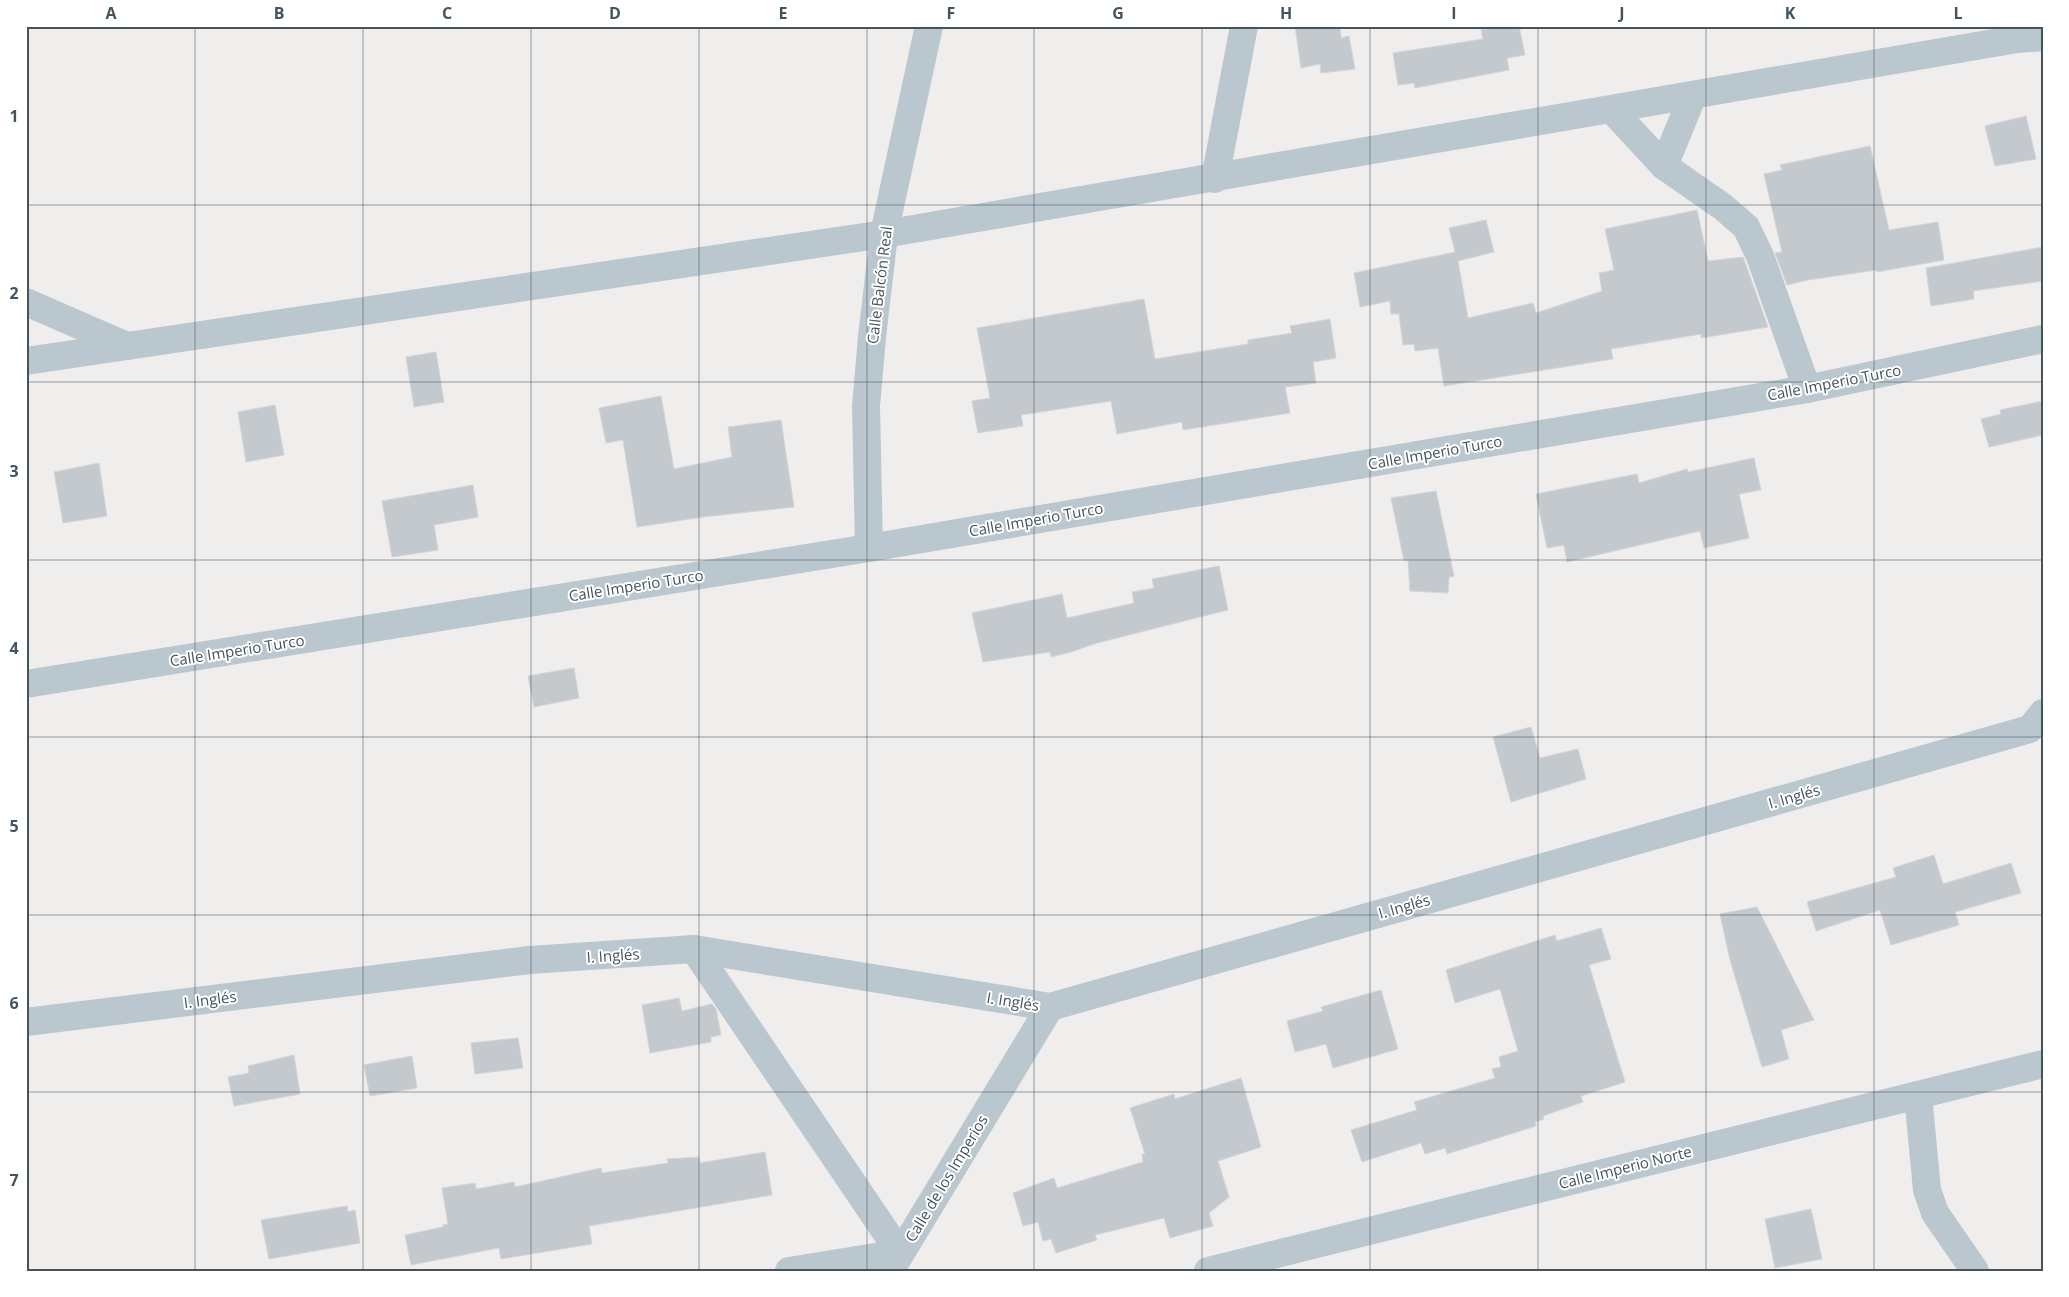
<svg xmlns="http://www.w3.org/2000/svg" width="2069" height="1297" font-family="'Open Sans',sans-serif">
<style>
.building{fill:#c4c9cd;stroke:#d1d4d9}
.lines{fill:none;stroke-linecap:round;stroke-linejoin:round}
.street{stroke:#bac7ce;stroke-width:28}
.grid{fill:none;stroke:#44535c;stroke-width:1;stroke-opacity:0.55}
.labels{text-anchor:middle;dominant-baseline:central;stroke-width:4;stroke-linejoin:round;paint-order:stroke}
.street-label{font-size:15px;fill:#44535c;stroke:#fff}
.neatline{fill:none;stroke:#44535c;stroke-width:2}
.grid-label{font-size:16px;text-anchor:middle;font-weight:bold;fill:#44535c}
</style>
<rect width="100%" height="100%" fill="#f0eded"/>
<g class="building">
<polygon points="1295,26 1340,26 1341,38 1349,36 1355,69 1321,73 1320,64 1301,68"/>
<polygon points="1506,26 1519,26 1525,55 1507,58 1509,70 1415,88 1414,83 1398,85 1393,53 1483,39 1481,30"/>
<polygon points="2026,116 2036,159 1995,166 1985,126"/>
<polygon points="1870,146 1889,230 1938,222 1944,260 1877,272 1876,270 1808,280 1787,285 1775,253 1782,252 1764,174 1782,170 1780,165"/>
<polygon points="1697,210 1708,261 1743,257 1768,327 1701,338 1701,334 1611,349 1613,359 1444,386 1438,348 1415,351 1414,344 1403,345 1399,314 1391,314 1390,301 1360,307 1354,273 1455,252 1449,228 1486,220 1494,252 1458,261 1468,318 1533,303 1536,313 1602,291 1599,273 1614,270 1605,229"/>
<polygon points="2043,247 2043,281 1973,291 1974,299 1931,306 1926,268"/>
<polygon points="1144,299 1155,359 1248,344 1248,340 1292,333 1290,326 1330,319 1336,358 1313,362 1316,383 1285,387 1290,413 1183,430 1182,422 1117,434 1111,401 1021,415 1023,426 978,433 972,401 990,398 977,328"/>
<polygon points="436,352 444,402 414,407 406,357"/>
<polygon points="661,396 674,469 732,457 728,427 781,420 794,507 703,517 637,527 623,440 606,443 599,408"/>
<polygon points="2043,401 2043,435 1989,447 1981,419 2001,414 2000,410"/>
<polygon points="275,405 284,455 246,462 238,412"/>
<polygon points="1754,458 1761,490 1739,494 1749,538 1704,548 1700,531 1567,562 1564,545 1547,548 1536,494 1637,474 1639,483 1687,469 1688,472"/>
<polygon points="99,463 107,516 63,523 54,472"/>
<polygon points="473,485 478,517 434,525 438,550 392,557 382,501"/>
<polygon points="1436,491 1454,576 1449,577 1448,593 1410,591 1408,560 1404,561 1391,498"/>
<polygon points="1219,566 1228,610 1097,643 1071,652 1051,657 1050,652 983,662 972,613 1062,594 1067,618 1134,603 1132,592 1154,588 1152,579"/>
<polygon points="574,668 579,698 534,707 528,676"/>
<polygon points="1531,727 1540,758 1578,749 1586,779 1511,802 1493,737"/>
<polygon points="1934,855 1943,884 2011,863 2021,893 1955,912 1959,925 1891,945 1880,910 1816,931 1807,902 1896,877 1893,868"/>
<polygon points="1757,907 1814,1020 1781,1030 1789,1059 1762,1067 1730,960 1720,914"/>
<polygon points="1601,928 1611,959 1589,965 1625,1082 1581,1096 1583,1102 1543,1116 1544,1119 1535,1122 1536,1126 1447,1154 1445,1148 1425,1154 1421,1143 1362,1162 1351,1130 1417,1110 1414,1102 1495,1078 1492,1069 1501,1067 1499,1057 1518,1051 1500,989 1455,1003 1446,970 1555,935 1557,941"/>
<polygon points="1381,990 1398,1049 1333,1068 1326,1044 1295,1052 1287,1021 1323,1011 1321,1007"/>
<polygon points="679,998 682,1011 712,1004 716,1009 721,1035 711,1037 711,1042 650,1053 642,1005"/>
<polygon points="518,1038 523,1068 475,1074 471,1043"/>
<polygon points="294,1055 300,1094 234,1106 228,1077 249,1073 248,1066"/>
<polygon points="412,1056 417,1088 370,1096 364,1065"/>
<polygon points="1241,1078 1261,1147 1218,1161 1229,1197 1209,1213 1213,1226 1170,1238 1164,1218 1095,1235 1097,1240 1056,1253 1051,1239 1043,1241 1038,1222 1023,1226 1013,1193 1054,1178 1057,1188 1143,1162 1142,1154 1145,1154 1130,1108 1174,1094 1175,1099"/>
<polygon points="765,1152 772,1195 589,1226 592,1244 501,1259 499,1248 411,1265 405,1235 443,1227 443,1225 448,1224 442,1188 475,1183 476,1189 514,1182 515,1187 601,1168 602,1173 668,1163 667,1159 699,1157 700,1163"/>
<polygon points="347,1206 348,1212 355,1210 360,1243 269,1259 261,1220"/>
<polygon points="1811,1209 1822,1259 1775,1268 1765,1219"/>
</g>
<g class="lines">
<g class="street">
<polyline points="1612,110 1664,166 1723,207 1746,227 1760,256 1807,389"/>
<polyline points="1664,166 1693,95"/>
<polyline points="1215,179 1244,26"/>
<polyline points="26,302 127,346"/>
<polyline points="26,361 884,234 2017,39 2043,37"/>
<polyline points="869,548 866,406 872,337 884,234 929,26"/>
<polyline points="26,684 869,548 1807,389 2043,339"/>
<polyline points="694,949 900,1253"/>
<polyline points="26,1022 530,960 694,949 1050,1007 2030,729 2043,713"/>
<polyline points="1918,1095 1927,1190 1935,1213 1975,1271"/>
<polyline points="789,1271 900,1253"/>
<polyline points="890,1271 1050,1007"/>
<polyline points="1208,1271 2043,1064"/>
</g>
</g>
<path class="grid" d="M195,26V1271M363,26V1271M531,26V1271M699,26V1271M867,26V1271M1034,26V1271M1202,26V1271M1370,26V1271M1538,26V1271M1706,26V1271M1874,26V1271M26,205H2043M26,382H2043M26,560H2043M26,737H2043M26,915H2043M26,1092H2043"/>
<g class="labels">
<g class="street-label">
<text transform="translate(879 285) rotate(-83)">Calle Balcón Real</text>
<text transform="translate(1834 382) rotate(-11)">Calle Imperio Turco</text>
<text transform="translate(1435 452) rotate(-10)">Calle Imperio Turco</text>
<text transform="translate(1036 519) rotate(-10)">Calle Imperio Turco</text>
<text transform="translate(636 585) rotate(-9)">Calle Imperio Turco</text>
<text transform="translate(237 650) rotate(-9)">Calle Imperio Turco</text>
<text transform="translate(1794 796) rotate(-16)">I. Inglés</text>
<text transform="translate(1404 906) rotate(-16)">I. Inglés</text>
<text transform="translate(613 955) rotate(-4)">I. Inglés</text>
<text transform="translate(210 999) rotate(-7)">I. Inglés</text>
<text transform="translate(1013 1001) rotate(9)">I. Inglés</text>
<text transform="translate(1625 1167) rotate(-14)">Calle Imperio Norte</text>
<text transform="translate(946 1178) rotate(-59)">Calle de los Imperios</text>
</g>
</g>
<rect width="2069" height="1297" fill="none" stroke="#ffffff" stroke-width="55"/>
<rect x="28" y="28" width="2014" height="1242" class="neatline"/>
<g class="grid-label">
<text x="111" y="19">A</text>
<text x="279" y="19">B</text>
<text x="447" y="19">C</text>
<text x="615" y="19">D</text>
<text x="783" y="19">E</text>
<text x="951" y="19">F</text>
<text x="1118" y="19">G</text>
<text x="1286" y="19">H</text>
<text x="1454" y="19">I</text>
<text x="1622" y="19">J</text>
<text x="1790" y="19">K</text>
<text x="1958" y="19">L</text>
<text x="14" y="122">1</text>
<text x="14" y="299">2</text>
<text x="14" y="477">3</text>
<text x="14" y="654">4</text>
<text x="14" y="832">5</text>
<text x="14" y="1009">6</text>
<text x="14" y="1186">7</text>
</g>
</svg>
